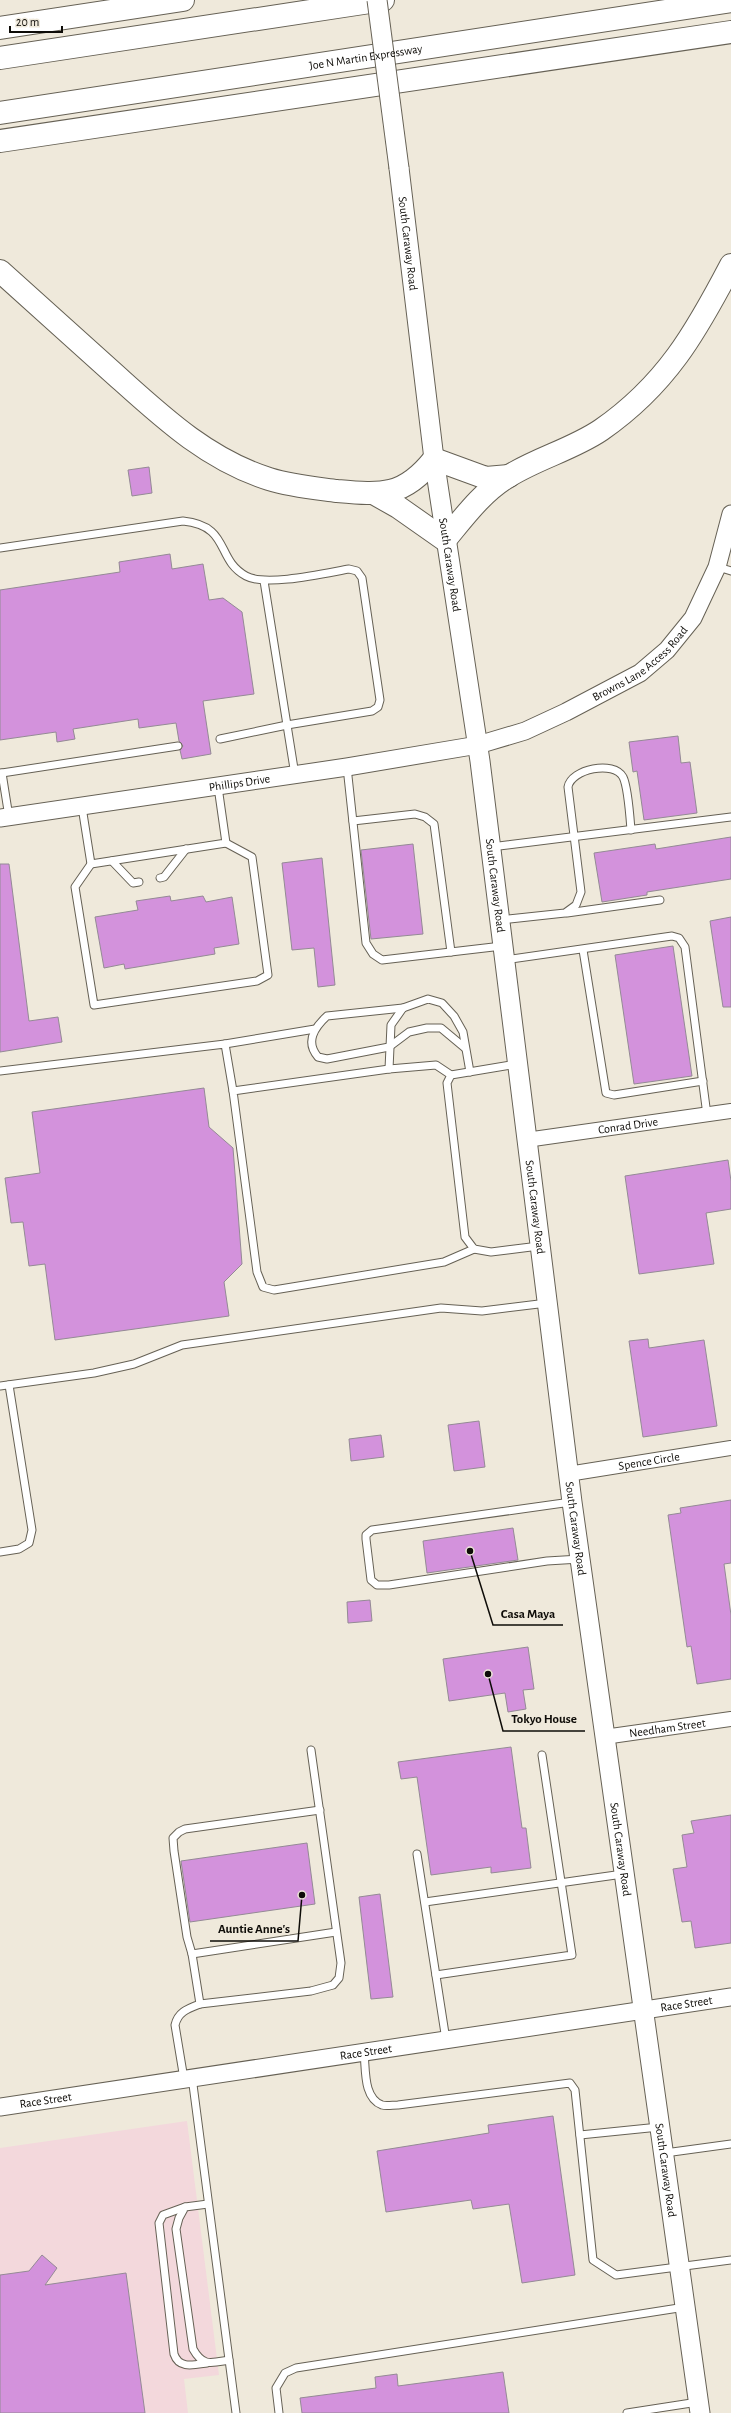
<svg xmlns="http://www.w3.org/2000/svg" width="731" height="2413" font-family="'Alegreya Sans',sans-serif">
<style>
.commercial{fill:#f3d8dc}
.building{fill:#d392dc;stroke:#948a95}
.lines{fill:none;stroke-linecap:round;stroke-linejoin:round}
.service-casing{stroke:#666155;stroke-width:9}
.minor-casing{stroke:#666155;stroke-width:16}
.tertiary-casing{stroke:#666155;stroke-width:19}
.secondary-casing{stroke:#666155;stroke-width:21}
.motorway-casing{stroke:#666155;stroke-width:24}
.service{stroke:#fff;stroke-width:7}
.minor{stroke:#fff;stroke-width:14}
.tertiary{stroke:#fff;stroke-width:17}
.secondary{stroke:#fff;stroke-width:19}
.motorway{stroke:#fff;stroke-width:22}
.secondary-bridge-casing{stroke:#666155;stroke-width:21;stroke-linecap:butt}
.secondary-bridge{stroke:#fff;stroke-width:19}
.labels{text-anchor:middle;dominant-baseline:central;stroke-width:4;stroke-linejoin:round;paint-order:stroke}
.street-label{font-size:12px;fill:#0e0c08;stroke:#efe9db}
.leader{fill:none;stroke:#0e0c08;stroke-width:1.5}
.callout-dot{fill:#0e0c08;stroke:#efe9db;stroke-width:1.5}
.callout-label{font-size:13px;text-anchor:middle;font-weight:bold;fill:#0e0c08;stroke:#efe9db;stroke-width:4;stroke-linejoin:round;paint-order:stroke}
</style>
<rect width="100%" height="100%" fill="#efe9db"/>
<polygon class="commercial" points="187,2121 219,2375 184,2379 188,2413 0,2413 0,2148"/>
<g class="building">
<polygon points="149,467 152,493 132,496 128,470"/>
<polygon points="170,554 172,569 203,564 209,600 223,598 242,612 254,694 203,701 211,754 182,759 180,750 183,746 179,741 176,723 139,728 138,719 73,729 75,739 57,742 56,732 0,740 0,590 120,572 119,562"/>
<polygon points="678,736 681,763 690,762 697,813 644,820 637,771 633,772 629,742"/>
<polygon points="731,837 731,879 647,892 647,895 602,902 594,853 655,844 656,849"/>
<polygon points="413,844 423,934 371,939 361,850"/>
<polygon points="322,858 335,985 318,987 314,948 292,950 282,863"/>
<polygon points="0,864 9,864 29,1021 58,1017 62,1042 0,1052"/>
<polygon points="170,896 171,901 203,896 206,902 232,897 239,944 214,948 215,954 125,969 124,964 104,968 95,917 138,910 136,901"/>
<polygon points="731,917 731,1007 723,1007 710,921"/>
<polygon points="673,946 692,1076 634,1084 615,955"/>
<polygon points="204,1088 209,1127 233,1148 242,1264 224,1282 229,1316 55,1340 45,1264 29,1266 23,1222 11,1223 5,1178 40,1173 32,1112"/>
<polygon points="728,1160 731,1181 731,1209 706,1213 714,1264 639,1274 625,1176"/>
<polygon points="648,1339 649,1348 704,1340 717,1426 643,1437 629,1341"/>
<polygon points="479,1421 485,1467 454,1471 448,1425"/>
<polygon points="381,1435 384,1457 351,1461 349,1439"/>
<polygon points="731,1500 731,1563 724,1564 731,1615 731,1679 697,1684 691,1646 687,1647 668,1515 681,1513 680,1508"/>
<polygon points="513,1528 518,1560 427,1573 423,1541"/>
<polygon points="370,1600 372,1621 348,1623 347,1602"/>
<polygon points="528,1647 534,1689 523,1690 526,1709 508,1712 505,1693 449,1701 443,1659"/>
<polygon points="511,1747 522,1828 526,1828 531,1868 491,1873 491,1867 431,1875 417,1777 401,1779 398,1762"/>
<polygon points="731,1815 731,1943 695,1948 691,1921 682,1922 673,1869 687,1867 682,1835 694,1833 691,1821"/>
<polygon points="307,1843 315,1904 190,1922 181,1861"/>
<polygon points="380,1894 393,1997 371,1999 359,1897"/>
<polygon points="553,2116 575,2275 522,2283 509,2204 473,2209 471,2200 386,2212 377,2151 489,2133 488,2125"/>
<polygon points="42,2255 57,2268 45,2285 126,2273 145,2413 0,2413 0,2275 29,2271"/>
<polygon points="503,2372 509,2413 302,2413 300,2398 376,2388 375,2377 397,2374 398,2386"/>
</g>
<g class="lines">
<g class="service-casing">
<g id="service">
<path d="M0,548L183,521C231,526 215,559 246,576C266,587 326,573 349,569L357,571L362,578L380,700L378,707L372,711L287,725L264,581"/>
<polyline points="718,567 731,571"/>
<polyline points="220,739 287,725 295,775"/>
<polyline points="347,767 366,943 373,954 382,960 502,946"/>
<polyline points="0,773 2,773 9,817"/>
<polyline points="2,773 178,746"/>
<polyline points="82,807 91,864 226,843 218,787"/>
<polyline points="353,821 415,814 425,817 434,824 451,952"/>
<polyline points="491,847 731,817"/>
<polyline points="112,861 133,883 139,882"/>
<polyline points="91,864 75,887 94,1005 257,981 268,975 252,857 226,843"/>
<polyline points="160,878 164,877 186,849"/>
<polyline points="567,913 660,900"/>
<path d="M500,920L565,913L576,905L581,892L568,787C571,769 614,760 623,777C628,787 630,817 631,830"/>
<polyline points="583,950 606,1093 614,1095 703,1081"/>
<polyline points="505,960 672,936 679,938 685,947 707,1115"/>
<path d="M403,1008L327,1016C314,1028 305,1042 318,1057L327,1059L389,1047L409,1032L427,1028H441L465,1048"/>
<polyline points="225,1044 315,1029"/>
<polyline points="517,1064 451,1075 447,1083 465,1237 474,1249 491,1252 539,1246"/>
<polyline points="389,1069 391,1025 403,1008 428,999 442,1003 454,1016 463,1032 470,1072"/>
<polyline points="0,1071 225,1044 233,1091"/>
<polyline points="451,1075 436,1065 389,1069 233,1091 257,1272 263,1287 274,1290 444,1262 474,1249"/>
<polyline points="0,1386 94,1373 134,1364 182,1345 441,1308 482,1311 547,1303"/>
<polyline points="571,1502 372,1530 366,1535 366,1539 371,1580 377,1585 389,1585 547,1561 580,1559"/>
<polyline points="0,1552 19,1549 29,1543 32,1530 9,1385"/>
<polyline points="320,1810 185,1829 179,1832 173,1838 174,1851 187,1937 192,1954 336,1932"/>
<polyline points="417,1854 446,2040"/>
<polyline points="425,1902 623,1874"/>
<polyline points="436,1975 572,1955 542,1755"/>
<polyline points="200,2004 311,1991 333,1985 339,1978 341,1963 311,1750"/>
<path d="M364,2053C366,2069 363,2098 382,2105C386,2106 393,2105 398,2105L570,2083L575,2090L593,2260L616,2275L731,2260"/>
<polyline points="192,2077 236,2413"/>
<path d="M184,2079L175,2025C178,2012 187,2009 200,2004L192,1954"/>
<polyline points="580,2135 659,2127"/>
<polyline points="665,2153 731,2144"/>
<path d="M208,2204L185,2207L179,2218L176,2229L193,2349C203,2367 211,2363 229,2360"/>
<path d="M185,2207L163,2215L159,2223L174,2354C179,2369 193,2365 207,2363"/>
<polyline points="279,2413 276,2388 285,2373 296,2368 685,2307"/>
<polyline points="627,2413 698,2402"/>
</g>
</g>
<g class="minor-casing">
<g id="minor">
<path id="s1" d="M526,1140L731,1111"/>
<path id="s2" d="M568,1474L731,1448"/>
<path id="s3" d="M604,1737L731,1719"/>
</g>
</g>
<g class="tertiary-casing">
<g id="tertiary">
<path id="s4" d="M0,818L347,767L478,745L525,731L566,712L640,673L667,650L693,618L717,567L731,514"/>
<path id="s5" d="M0,2107L731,1997"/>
</g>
</g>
<g class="secondary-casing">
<g id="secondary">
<path id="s6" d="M399,168L434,459L480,761L572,1502L700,2413"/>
</g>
</g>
<g class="motorway-casing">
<g id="motorway">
<polyline points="0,28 183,0"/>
<polyline points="0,58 383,0"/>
<path id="s7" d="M0,113L731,1"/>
<polyline points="0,141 731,32"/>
<path d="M0,271C37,304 73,337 110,370C158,413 205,459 269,479C291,486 314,488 337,491C382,495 404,497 434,459L486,478L509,476"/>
<path d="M375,494L398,507L445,540C464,517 483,491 509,476C538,458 573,449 601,430C666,385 696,332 731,265"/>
</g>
</g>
<use href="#service" class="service"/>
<use href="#minor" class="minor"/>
<use href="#tertiary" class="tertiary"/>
<use href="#secondary" class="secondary"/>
<use href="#motorway" class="motorway"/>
<g class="secondary-bridge-casing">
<polyline id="secondary-bridge" points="377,0 399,168"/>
</g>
<use href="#secondary-bridge" class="secondary-bridge"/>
</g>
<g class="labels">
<g class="street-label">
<text stroke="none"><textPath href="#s7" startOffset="370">Joe N Martin Expressway</textPath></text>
<text stroke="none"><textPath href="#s6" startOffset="76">South Caraway Road</textPath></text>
<text stroke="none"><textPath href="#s6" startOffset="400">South Caraway Road</textPath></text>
<text stroke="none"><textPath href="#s4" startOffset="667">Browns Lane Access Road</textPath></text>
<text stroke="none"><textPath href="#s4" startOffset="242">Phillips Drive</textPath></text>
<text stroke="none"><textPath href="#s6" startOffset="724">South Caraway Road</textPath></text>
<text stroke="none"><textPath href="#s1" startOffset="103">Conrad Drive</textPath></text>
<text stroke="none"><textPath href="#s6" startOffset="1048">South Caraway Road</textPath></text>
<text stroke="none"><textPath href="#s2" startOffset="82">Spence Circle</textPath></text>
<text stroke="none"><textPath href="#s6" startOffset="1372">South Caraway Road</textPath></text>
<text stroke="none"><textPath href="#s3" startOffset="64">Needham Street</textPath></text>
<text stroke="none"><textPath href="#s6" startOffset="1696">South Caraway Road</textPath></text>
<text stroke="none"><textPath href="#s5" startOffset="694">Race Street</textPath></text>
<text stroke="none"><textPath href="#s5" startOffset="370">Race Street</textPath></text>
<text stroke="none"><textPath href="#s5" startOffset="46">Race Street</textPath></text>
<text stroke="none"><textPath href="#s6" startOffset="2020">South Caraway Road</textPath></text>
</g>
</g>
<path class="leader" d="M470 1551L493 1625H563M488 1674L503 1731H585M302 1895L298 1941H210"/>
<g class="callout-dot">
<circle cx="470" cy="1551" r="4"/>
<circle cx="488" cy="1674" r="4"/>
<circle cx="302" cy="1895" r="4"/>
</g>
<g class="callout-label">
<text x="528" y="1618">Casa Maya</text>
<text x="544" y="1723">Tokyo House</text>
<text x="254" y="1933">Auntie Anne's</text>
</g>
<path d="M10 26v6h52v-6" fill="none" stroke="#0e0c08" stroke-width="2"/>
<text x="16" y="26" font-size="12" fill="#0e0c08" stroke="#efe9db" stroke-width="3" paint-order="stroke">20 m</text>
</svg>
